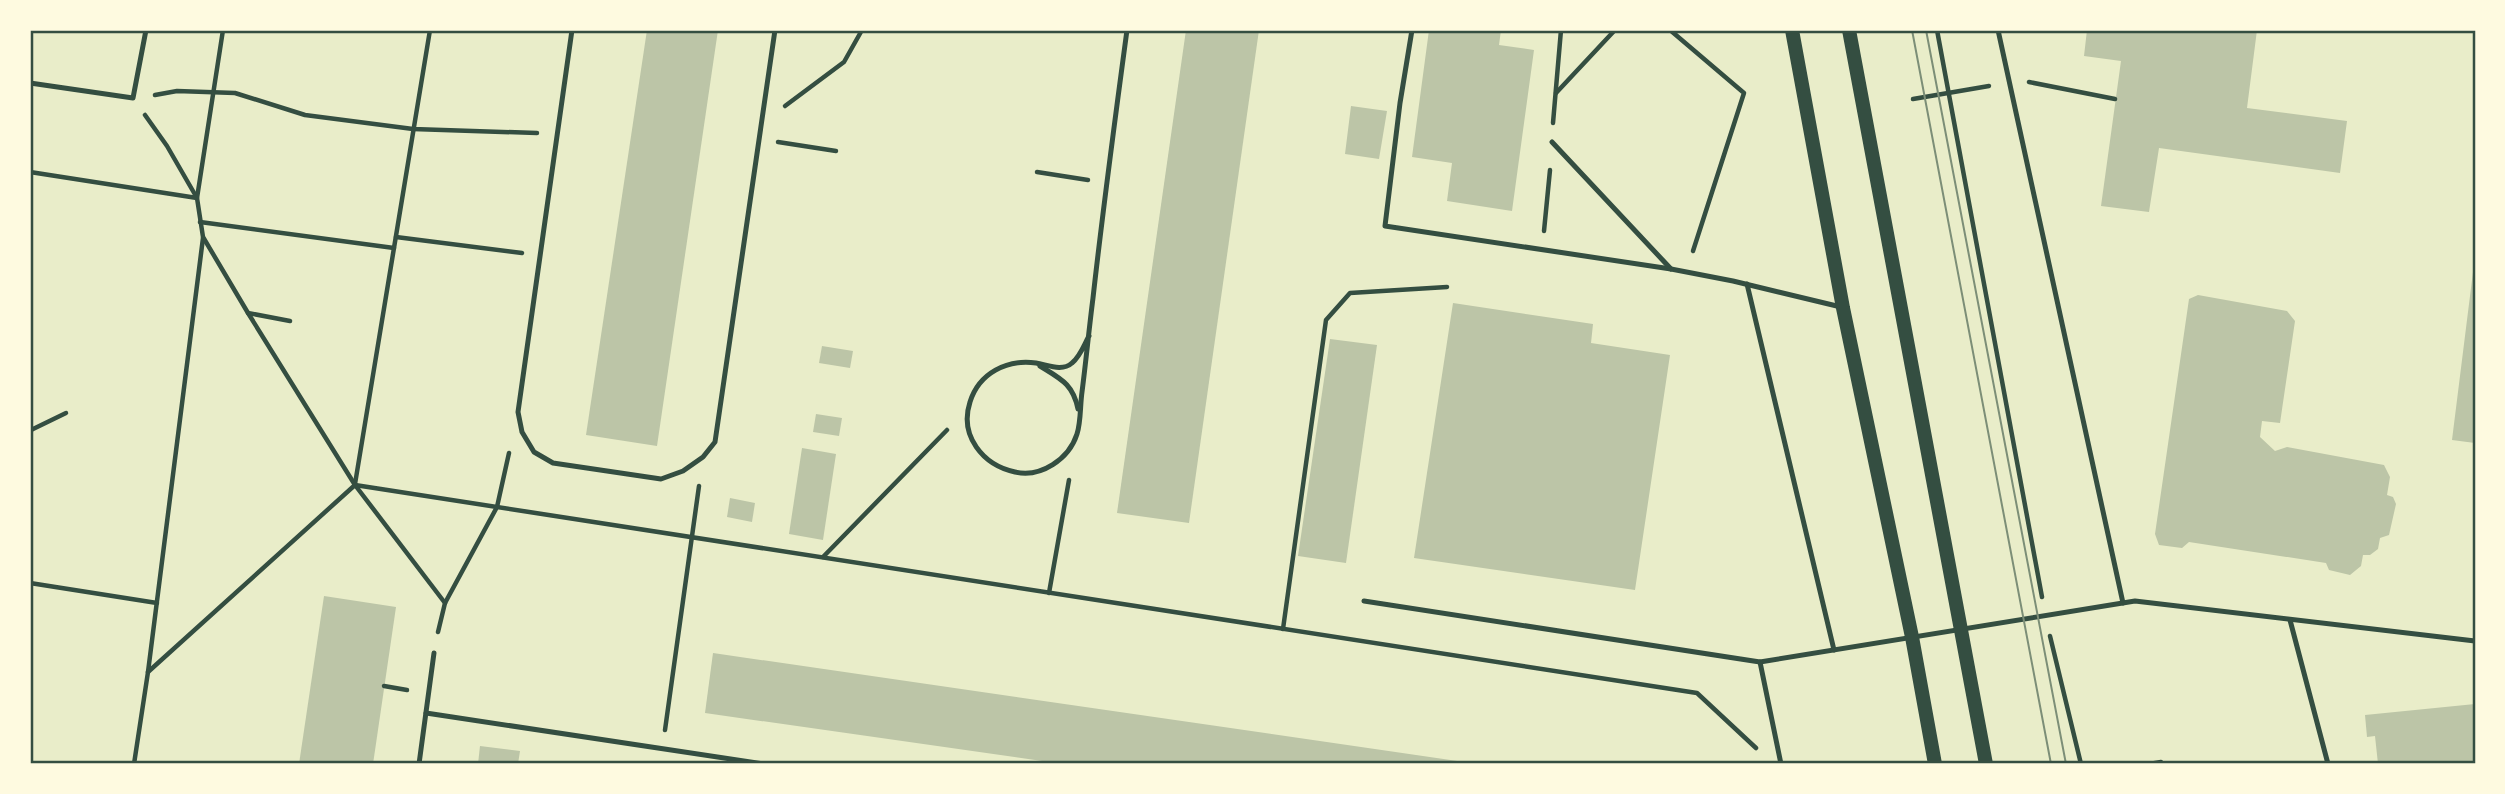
<svg xmlns="http://www.w3.org/2000/svg" width="2505" height="794" font-family="'DM Sans',sans-serif">
<style>
.building{fill:#bcc5a7}
.lines{fill:none;stroke-linecap:round;stroke-linejoin:round}
.path{stroke:#344e41;stroke-width:4.5}
.service{stroke:#344e41;stroke-width:5}
.secondary{stroke:#344e41;stroke-width:14}
.tram{stroke:#7c8e77;stroke-width:2}
.neatline{fill:none;stroke:#344e41;stroke-width:2.5}
</style>
<rect width="100%" height="100%" fill="#e9edc9"/>
<g class="building">
<polygon points="647,30 718,30 657,446 586,435"/>
<polygon points="1186,30 1259,30 1189,523 1117,513"/>
<polygon points="1429,30 1501,30 1499,45 1534,50 1512,211 1447,201 1452,163 1412,157"/>
<polygon points="2087,30 2257,30 2247,108 2347,121 2340,173 2159,148 2149,212 2101,206 2121,61 2084,56"/>
<polygon points="1351,106 1387,111 1379,159 1345,154"/>
<polygon points="2474,264 2475,265 2475,443 2452,440"/>
<polygon points="2198,295 2287,311 2295,321 2280,423 2262,421 2260,437 2275,451 2287,447 2384,465 2390,477 2387,495 2393,497 2396,504 2389,535 2380,538 2378,549 2370,555 2363,555 2361,566 2350,575 2329,570 2326,563 2189,542 2182,548 2159,545 2155,534 2189,299"/>
<polygon points="1453,303 1593,324 1591,343 1670,355 1635,590 1414,558"/>
<polygon points="1330,339 1377,345 1346,563 1298,556"/>
<polygon points="822,346 853,351 850,368 819,363"/>
<polygon points="816,414 842,418 839,436 813,432"/>
<polygon points="802,448 836,454 823,540 789,534"/>
<polygon points="730,498 755,503 752,522 727,517"/>
<polygon points="324,596 396,607 373,764 299,764"/>
<polygon points="713,653 1471,763 1471,764 1063,764 705,713"/>
<polygon points="2475,704 2475,764 2378,764 2375,736 2367,737 2365,715"/>
<polygon points="480,746 520,751 518,764 478,764"/>
</g>
<g class="lines">
<g class="path">
<polyline points="1670,30 1744,93 1693,251"/>
<polyline points="1937,30 2042,597"/>
<polyline points="2029,82 2115,99"/>
<polyline points="1556,93 1615,30"/>
<polyline points="155,95 177,91 235,93 305,115 413,129 537,133"/>
<polyline points="1913,99 1989,86"/>
<polyline points="785,106 844,62 862,30"/>
<polyline points="145,115 167,146 197,198 203,237 248,313 355,485 445,603"/>
<polyline points="1553,123 1561,30"/>
<polyline points="778,142 836,151"/>
<polyline points="30,172 197,198 223,30"/>
<polyline points="1037,172 1088,180"/>
<polyline points="200,222 394,248"/>
<polyline points="1544,231 1550,170"/>
<polyline points="396,237 522,253"/>
<polyline points="248,313 290,321"/>
<polyline points="30,441 31,430 66,413"/>
<polyline points="355,484 430,30"/>
<polyline points="823,557 947,430"/>
<polyline points="30,583 157,603"/>
<polyline points="1049,593 1069,480"/>
<polyline points="1283,629 1326,320 1350,293 1447,287"/>
<polyline points="438,632 445,603 497,507 509,453"/>
<polyline points="2050,636 2081,764"/>
<polyline points="148,672 355,485 1697,693 1756,748"/>
<polyline points="384,686 407,690"/>
<polyline points="665,730 699,486"/>
<polyline points="134,764 148,672 203,238"/>
<polyline points="2149,764 2161,762 2161,764"/>
</g>
<g class="service">
<polyline points="572,30 518,412 522,432 534,452 553,463 661,479 683,471 703,457 715,442 775,30"/>
<polyline points="1412,30 1400,103 1385,226 1671,269 1733,281 1841,307"/>
<polyline points="1998,30 2123,603"/>
<polyline points="30,83 133,98 146,30"/>
<polyline points="1552,142 1671,269"/>
<polyline points="1747,284 1834,650"/>
<path d="M1089,336C1084,345 1080,357 1072,363C1062,372 1048,365 1036,363C1007,359 979,373 970,402C959,436 983,465 1015,472C1041,478 1069,459 1077,434C1081,422 1080,406 1082,392C1086,361 1089,329 1093,298C1103,208 1115,119 1127,30"/>
<path d="M1040,366C1061,379 1073,384 1078,409"/>
<polyline points="1364,601 1760,662 2135,601 2475,641"/>
<polyline points="2290,620 2328,764"/>
<polyline points="1760,662 1781,764"/>
<polyline points="426,713 764,764"/>
<polyline points="419,764 434,653"/>
</g>
<g class="secondary">
<polyline points="1792,30 1843,308 1912,637 1935,764"/>
<polyline points="1849,30 1986,764"/>
</g>
<g class="tram">
<polyline points="1912,30 2051,764"/>
<polyline points="1926,30 2066,764"/>
</g>
</g>
<rect width="2505" height="794" fill="none" stroke="#fefae0" stroke-width="63"/>
<rect x="32" y="32" width="2442" height="730" class="neatline"/>
</svg>
